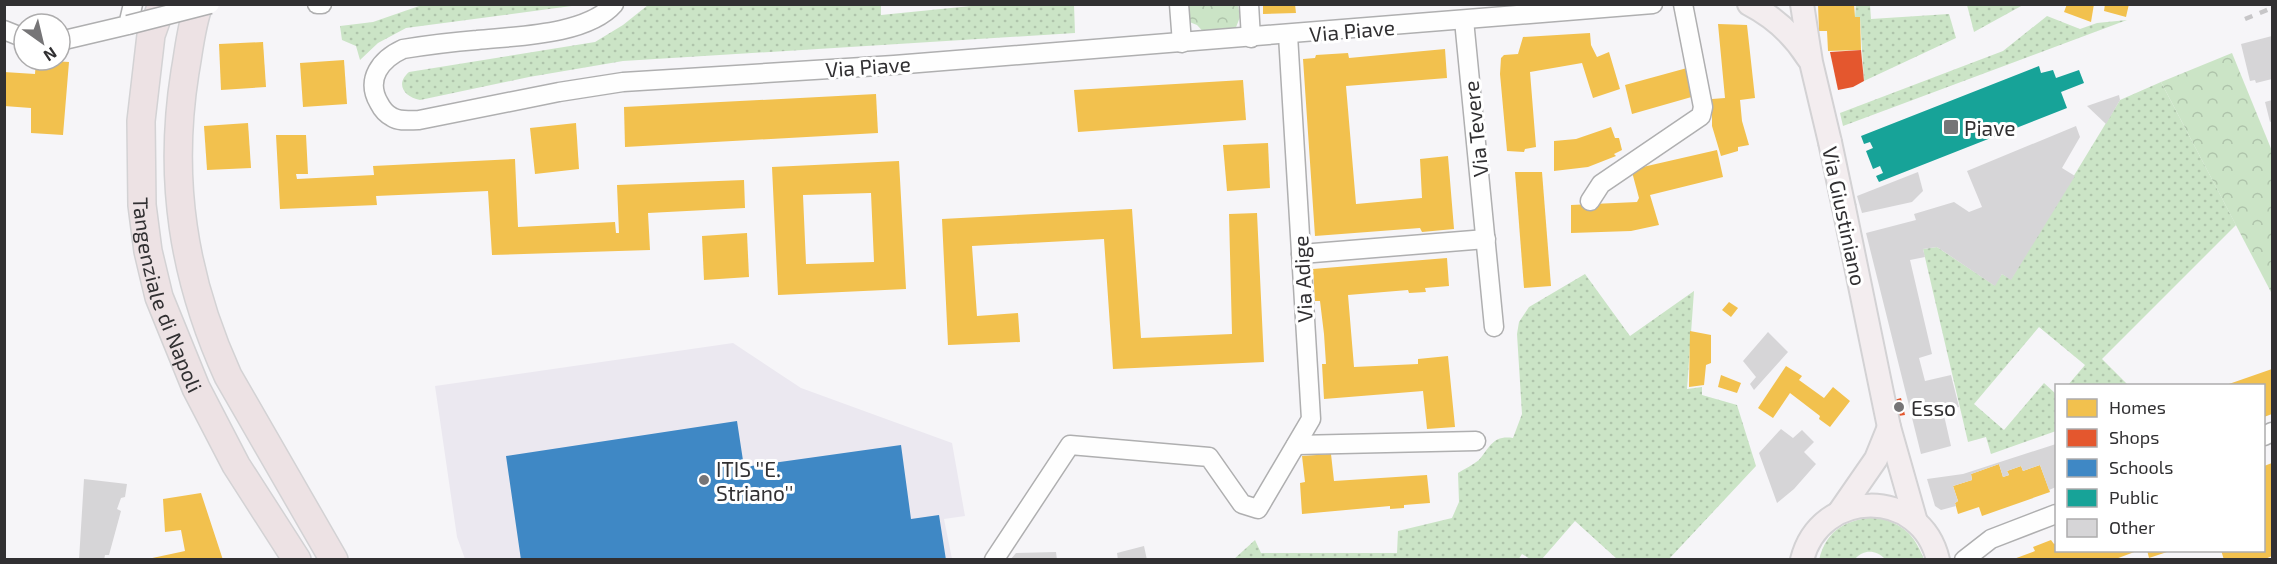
<svg xmlns="http://www.w3.org/2000/svg" width="2277" height="564" font-family="'Exo 2',sans-serif">
<style>
.built{fill:#ebe8f0}
.grass{fill:url(#grass-dots)}
.forest{fill:url(#forest-crowns)}
.homes{fill:#f2c14e;fill-rule:evenodd}
.shops{fill:#e4572e}
.schools{fill:#3f88c5}
.public{fill:#17a398}
.building{fill:#d6d5d7}
.lines{fill:none;stroke-linecap:round;stroke-linejoin:round}
.minor-casing{stroke:#afafb0;stroke-width:21}
.major-casing{stroke:#d3d2d4;stroke-width:26}
.highway-casing{stroke:#d3d2d4;stroke-width:30}
.minor{stroke:#fefefe;stroke-width:18}
.major{stroke:#f3edef;stroke-width:22}
.highway{stroke:#ede2e4;stroke-width:27}
.rail{stroke:#c7c6c8;stroke-width:4.5;stroke-dasharray:8 8;stroke-linecap:butt}
.minor-bridge-casing{stroke:#afafb0;stroke-width:21;stroke-linecap:butt}
.major-bridge-casing{stroke:#d3d2d4;stroke-width:26;stroke-linecap:butt}
.minor-bridge{stroke:#fefefe;stroke-width:18}
.major-bridge{stroke:#f3edef;stroke-width:22}
.poi-dot{fill:#767577;stroke:#fff;stroke-width:2}
.labels{text-anchor:middle;dominant-baseline:central;stroke-width:6;stroke-linejoin:round;paint-order:stroke}
.street-label{font-size:21px;fill:#313032;stroke:#fff}
.poi-label{font-size:21px;fill:#313032;stroke:#fff;text-anchor:start}
</style>
<defs>
<pattern id="grass-dots" width="8" height="8" patternUnits="userSpaceOnUse" patternTransform="scale(1.5)"><rect width="8" height="8" fill="#cbe4c6"/><path d="M2 2h.1M6 6h.1" fill="none" stroke="#afc4ab" stroke-width="1.8" stroke-linecap="round"/></pattern>
<pattern id="forest-crowns" width="20" height="18" patternUnits="userSpaceOnUse" patternTransform="scale(1.5)"><rect width="20" height="18" fill="#cbe4c6"/><path d="M2 6a3 3 0 1 1 6 0M12 15a3 3 0 1 1 6 0" fill="none" stroke="#afc4ab"/></pattern>
</defs>
<rect width="100%" height="100%" fill="#f6f5f8"/>
<polygon class="built" points="733,343 801,388 952,443 965,516 944,519 952,559 465,559 457,537 435,386"/>
<g class="grass">
<polygon points="1856,4 1870,5 1871,19 1949,14 1956,38 1864,81 1860,17 1855,17"/>
<polygon points="422,5 422,4 579,5 406,28 378,43 360,60 356,46 342,40 340,26 373,22"/>
<path d="M881,5V15L981,5H1074L1075,33L623,61L529,77L420,100C404,97 395,84 409,72L595,42L623,25L648,5Z"/>
<polygon points="1967,5 1967,4 2023,5 1974,32"/>
<polygon points="2047,16 2080,29 2097,23 2127,20 1843,126 1840,113 2003,51"/>
<polygon points="2161,82 2236,225 2102,359 2128,385 2068,385 2085,365 2039,327 1974,404 2004,430 2044,383 2056,394 2056,431 1991,454 1986,437 1968,442 1923,249 1937,247 1994,285 2002,274 2011,279 2120,100"/>
<path d="M1585,274L1630,336L1694,291L1687,389L1702,387V395L1737,405L1756,466L1669,559H1617L1575,521L1542,559H1530L1522,554L1518,560H1233L1255,540L1261,553H1397L1398,531L1452,518L1459,502L1458,473C1464,469 1473,465 1479,460C1490,447 1493,435 1513,438L1522,414L1517,334L1519,322L1529,307Z"/>
<path d="M1878,517C1905,526 1913,533 1924,559H1885C1876,550 1864,549 1855,559L1819,560C1827,528 1848,519 1878,517Z"/>
</g>
<g class="forest">
<polygon points="1183,5 1238,5 1240,17 1233,35 1209,38 1197,25 1182,19"/>
<polygon points="2232,53 2272,151 2272,294 2161,82"/>
</g>
<g class="homes">
<polygon points="1263,4 1295,4 1296,13 1263,14"/>
<polygon points="1818,4 1854,4 1855,17 1860,17 1861,50 1828,51 1827,31 1819,31"/>
<polygon points="2067,4 2094,4 2091,22 2064,12"/>
<polygon points="2105,4 2129,4 2126,17 2104,11"/>
<polygon points="1718,24 1747,25 1755,98 1740,100 1742,121 1749,145 1738,147 1738,151 1721,156 1712,126 1712,99 1725,98"/>
<polygon points="1590,33 1591,45 1597,57 1609,52 1620,89 1593,98 1582,63 1530,72 1536,147 1525,149 1524,152 1507,151 1500,74 1501,58 1504,55 1518,54 1523,37"/>
<polygon points="263,42 266,87 221,90 219,44"/>
<polygon points="1445,49 1447,78 1346,86 1356,204 1422,198 1420,159 1448,156 1454,229 1422,232 1420,228 1315,236 1303,59 1315,58 1316,55 1348,53 1349,58"/>
<polygon points="36,60 69,62 63,135 31,133 31,108 4,106 4,72 35,74"/>
<polygon points="344,60 347,104 303,107 300,63"/>
<polygon points="1687,68 1695,96 1632,114 1625,85"/>
<polygon points="1243,80 1246,120 1078,132 1074,90"/>
<polygon points="876,94 878,133 625,147 624,107"/>
<polygon points="248,123 251,168 207,170 204,126"/>
<polygon points="576,123 579,169 535,174 530,128"/>
<polygon points="1611,127 1615,138 1619,138 1622,150 1614,154 1616,156 1588,167 1554,171 1554,141 1576,139"/>
<polygon points="276,135 306,135 308,174 296,174 297,179 374,175 373,166 515,159 518,227 615,222 616,233 619,233 617,185 744,180 745,208 648,213 650,250 492,255 488,191 376,196 377,205 280,209"/>
<polygon points="1268,143 1270,188 1227,191 1223,145"/>
<polygon points="1717,150 1723,177 1650,195 1659,225 1631,231 1571,233 1571,205 1637,202 1639,198 1632,172 1634,169"/>
<path d="M899,161L906,289L778,295L772,167ZM871,193L874,262L806,264L803,195Z"/>
<polygon points="1515,172 1542,172 1551,286 1524,288"/>
<polygon points="1132,209 1141,338 1232,334 1229,214 1257,213 1264,362 1113,369 1104,239 972,246 977,316 1018,313 1020,342 948,345 942,219"/>
<polygon points="747,233 749,277 704,280 702,236"/>
<polygon points="1447,258 1449,286 1425,288 1426,292 1409,293 1408,290 1348,295 1354,367 1418,364 1418,359 1448,356 1455,427 1427,429 1423,391 1324,399 1322,364 1326,364 1324,334 1320,301 1315,301 1313,269"/>
<polygon points="1729,302 1738,308 1731,317 1722,310"/>
<polygon points="1690,331 1711,335 1711,363 1706,365 1704,385 1689,387"/>
<polygon points="1786,366 1802,376 1799,380 1824,398 1833,387 1850,401 1830,427 1819,419 1820,416 1790,393 1773,418 1758,408"/>
<polygon points="2272,369 2272,414 2264,417 2264,386 2226,385"/>
<polygon points="1721,375 1741,383 1737,393 1718,387"/>
<polygon points="1331,454 1334,481 1427,475 1430,503 1404,505 1404,508 1390,509 1390,506 1302,514 1300,483 1305,482 1302,456"/>
<polygon points="2272,463 2272,556 2263,560 2224,560 2221,550 2264,550 2264,466"/>
<polygon points="1999,464 2003,477 2009,475 2007,471 2021,466 2023,471 2040,465 2050,492 1982,516 1979,507 1958,514 1955,503 1958,501 1953,486 1972,480 1971,474"/>
<polygon points="201,493 223,560 143,560 185,551 181,530 165,532 163,499"/>
<polygon points="2051,540 2054,544 2056,543 2056,550 2137,551 2113,560 2097,558 2011,560 2035,551 2033,547"/>
<polygon points="2147,550 2170,550 2170,551 2149,558"/>
</g>
<g class="shops">
<polygon points="1861,50 1864,81 1853,87 1838,90 1830,52"/>
<polygon points="1901,398 1905,415 1898,416 1894,400"/>
</g>
<polygon class="schools" points="737,421 744,467 901,445 911,519 939,515 946,560 521,560 506,456"/>
<polygon class="public" points="2039,66 2041,73 2053,70 2056,78 2079,70 2084,83 2061,92 2067,108 1879,182 1876,176 1883,173 1880,166 1873,169 1866,151 1873,148 1870,142 1864,144 1861,136"/>
<g class="building">
<polygon points="2272,36 2272,79 2256,83 2255,80 2250,81 2241,44"/>
<polygon points="2119,95 2120,100 2106,124 2087,106"/>
<polygon points="2272,100 2272,121 2270,122 2265,102"/>
<polygon points="2076,126 2080,137 2062,168 2075,176 2011,280 2002,274 1995,286 1937,247 1923,249 1925,257 1910,260 1932,354 1919,358 1925,381 1951,375 1959,407 1943,411 1951,446 1921,454 1866,233 1916,220 1914,214 1954,202 1969,212 1982,207 1967,171"/>
<polygon points="1918,172 1923,191 1912,202 1862,213 1857,196"/>
<polygon points="1768,332 1788,352 1754,390 1750,384 1756,377 1743,361"/>
<polygon points="1781,429 1793,438 1802,430 1814,442 1804,452 1816,464 1794,489 1777,503 1759,453"/>
<polygon points="2056,444 2056,487 2049,490 2040,465 2023,471 2021,466 2007,471 2009,475 2003,477 1999,464 1971,474 1972,480 1953,486 1958,501 1955,503 1956,506 1941,510 1935,506 1927,479 1963,474"/>
<polygon points="84,479 127,484 125,497 121,498 117,509 121,511 109,555 105,555 104,560 79,560"/>
<polygon points="1144,546 1147,560 1118,560 1117,553"/>
<polygon points="1056,552 1057,560 1010,560 1016,553"/>
</g>
<g class="lines">
<g class="minor-casing">
<g id="minor">
<polyline points="317,4 322,4"/>
<path d="M614,4C587,35 516,36 477,40C452,42 428,45 403,49C381,59 365,79 379,103C382,109 386,114 392,117C400,122 410,120 419,120L559,92L623,82L894,65L1653,4"/>
<polyline points="1179,4 1182,43"/>
<polyline points="1249,4 1251,38"/>
<polyline points="1464,20 1494,327"/>
<polyline points="4,30 24,38"/>
<polyline points="60,41 128,25 133,4"/>
<polyline points="1590,201 1601,184 1701,116 1703,107 1683,4"/>
<polyline points="1301,254 1486,239"/>
<polyline points="2264,436 2272,432"/>
<polyline points="1296,445 1476,441"/>
<polyline points="994,560 1070,445 1209,457 1242,504 1258,509 1311,419 1288,35"/>
<polyline points="1964,560 1991,539 2056,514"/>
</g>
</g>
<g class="major-casing">
<g id="major">
<path d="M1749,4C1774,17 1793,34 1808,58"/>
<polyline points="1802,4 1811,62 1830,142"/>
<polyline points="1844,208 1889,427 1916,522"/>
<polyline points="1840,511 1876,459 1889,427"/>
<path d="M1802,560C1820,488 1921,487 1938,560"/>
</g>
</g>
<g class="highway-casing">
<g id="highway">
<path id="s1" d="M162,4L151,35L141,121L142,205L148,251L159,297L196,388L236,465L297,560"/>
<path d="M199,4C191,26 189,50 185,72C168,179 183,277 228,376L334,560"/>
</g>
</g>
<use href="#minor" class="minor"/>
<use href="#major" class="major"/>
<use href="#highway" class="highway"/>
<polyline class="rail" points="2245,19 2272,8"/>
<g class="minor-bridge-casing">
<polyline id="minor-bridge" points="128,25 210,4"/>
</g>
<g class="major-bridge-casing">
<polyline id="major-bridge" points="1830,142 1844,208"/>
</g>
<use href="#minor-bridge" class="minor-bridge"/>
<use href="#major-bridge" class="major-bridge"/>
</g>
<g class="poi-dot">
<rect x="1943" y="119" width="16" height="16" rx="3"/>
<circle cx="1899" cy="407" r="6"/>
<circle cx="704" cy="480" r="6"/>
</g>
<g class="labels">
<g class="street-label">
<text transform="translate(1352 30) rotate(-5)">Via Piave</text>
<text transform="translate(868 66) rotate(-4)">Via Piave</text>
<text transform="translate(1475 129) rotate(-96)">Via Tevere</text>
<text transform="translate(1845 216) rotate(78)">Via Giustiniano</text>
<text transform="translate(1302 279) rotate(-93)">Via Adige</text>
<text stroke="none"><textPath href="#s1" startOffset="297">Tangenziale di Napoli</textPath></text>
</g>
<g class="poi-label">
<text x="1964" y="127">Piave</text>
<text x="1911" y="407">Esso</text>
<text x="716" y="468">ITIS ''E.<tspan x="716" dy="24">Striano''</tspan></text>
</g>
</g>
<rect width="2277" height="564" fill="none" stroke="#313032" stroke-width="12"/>
<rect x="2055" y="384" width="210" height="168" fill="#ffffff" stroke="#adacad" stroke-width="1.5"/>
<rect x="2067" y="399" width="30" height="18" fill="#f2c14e" stroke="#adacad" stroke-width="1.5"/>
<text x="2109" y="414" font-size="18" fill="#313032">Homes</text>
<rect x="2067" y="429" width="30" height="18" fill="#e4572e" stroke="#adacad" stroke-width="1.5"/>
<text x="2109" y="444" font-size="18" fill="#313032">Shops</text>
<rect x="2067" y="459" width="30" height="18" fill="#3f88c5" stroke="#adacad" stroke-width="1.5"/>
<text x="2109" y="474" font-size="18" fill="#313032">Schools</text>
<rect x="2067" y="489" width="30" height="18" fill="#17a398" stroke="#adacad" stroke-width="1.5"/>
<text x="2109" y="504" font-size="18" fill="#313032">Public</text>
<rect x="2067" y="519" width="30" height="18" fill="#d6d5d7" stroke="#adacad" stroke-width="1.5"/>
<text x="2109" y="534" font-size="18" fill="#313032">Other</text>
<g transform="translate(42 42) rotate(146)"><circle r="28" fill="#ffffff" stroke="#adacad" stroke-width="1.5"/>
<path d="M0-4.5L10 22L0 15L-10 22Z" fill="#767577"/>
<text y="-9" font-size="16" font-weight="bold" text-anchor="middle" fill="#313032">N</text>
</g>
</svg>
